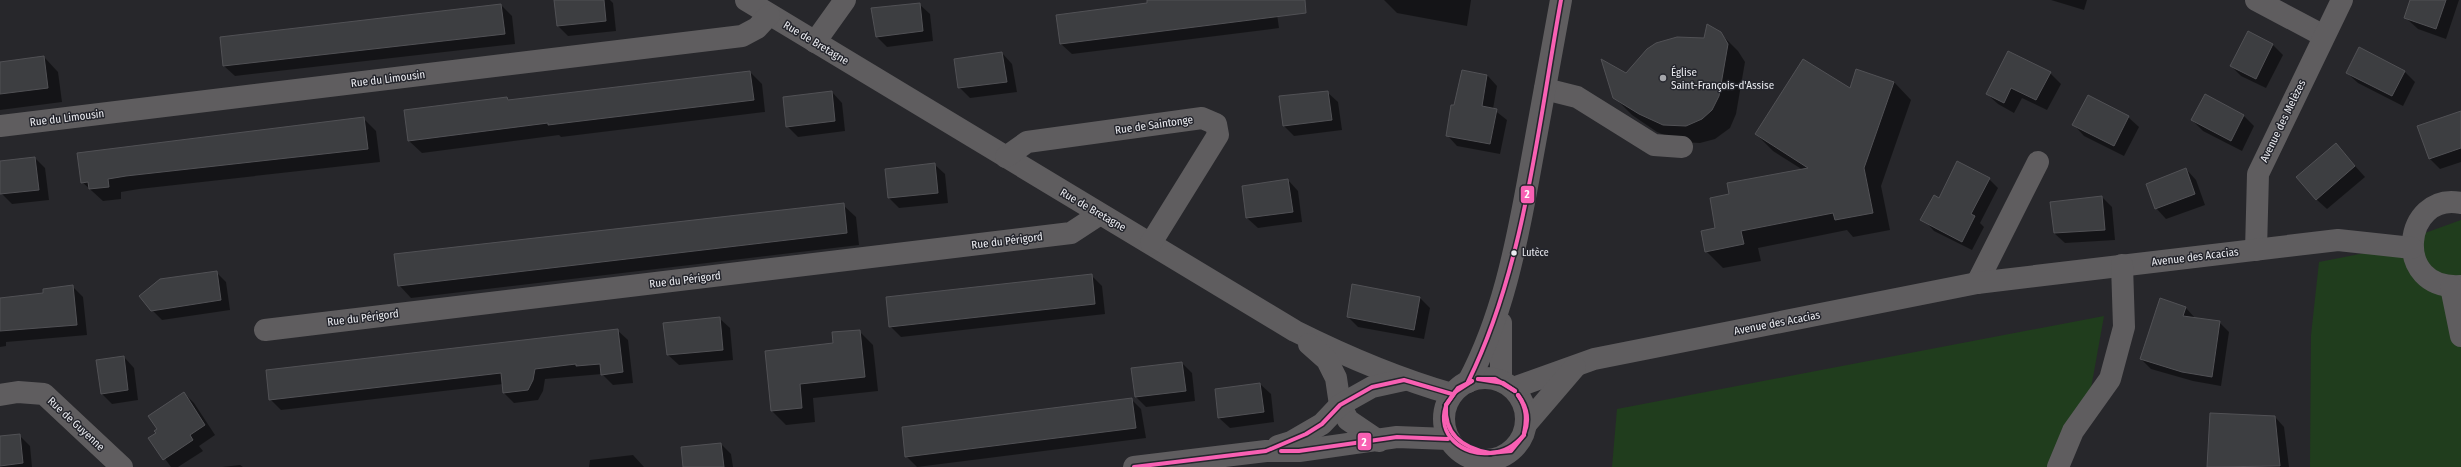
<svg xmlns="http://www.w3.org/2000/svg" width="2461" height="467" font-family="'Fira Sans Condensed',sans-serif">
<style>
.green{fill:#203d1d}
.shadow{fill:#0007}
.building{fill:#3d3e41;stroke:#515155}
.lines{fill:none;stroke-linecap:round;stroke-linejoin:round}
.minor{stroke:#5f5d5f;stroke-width:22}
.bus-1-casing{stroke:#25262d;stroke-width:7}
.bus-1{stroke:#f860b3;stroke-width:4}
.poi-dot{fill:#a7a8ac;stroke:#25262d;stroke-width:1.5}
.bus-dot{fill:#ecedf2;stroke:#25262d;stroke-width:1.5}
.labels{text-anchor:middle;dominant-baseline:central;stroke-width:3;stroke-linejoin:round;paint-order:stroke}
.bus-label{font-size:10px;fill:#ecedf2;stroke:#25262d;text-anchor:start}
.street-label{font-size:11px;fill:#ecedf2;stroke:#25262d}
.poi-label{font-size:11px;fill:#ecedf2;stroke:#25262d;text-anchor:start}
.line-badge{stroke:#25262d;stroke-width:1.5}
.badge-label{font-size:11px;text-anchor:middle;font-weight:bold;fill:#fff}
</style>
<rect width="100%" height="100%" fill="#27272b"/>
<g class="green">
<polygon points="2461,220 2461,467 2310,467 2311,335 2319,262 2375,251"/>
<polygon points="2104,316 2090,394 2052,467 1612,467 1617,409"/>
</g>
<g class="shadow">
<polygon points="555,0 610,0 613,3 616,31 568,36 558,26"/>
<polygon points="1148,0 1275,0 1279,28 1072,54 1061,44 1148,4"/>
<polygon points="1384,0 1471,0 1467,26 1397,13"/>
<polygon points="2051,0 2087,0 2084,10"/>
<polygon points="2414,0 2459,0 2446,39 2418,29 2407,19"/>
<polygon points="919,4 930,14 933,41 887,47 877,37 872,9"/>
<polygon points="501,5 512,16 515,44 235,76 224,66"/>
<polygon points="1720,33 1738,51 1745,62 1736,114 1730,128 1715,139 1700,143 1681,142 1657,132 1632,115 1614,97 1626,75"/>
<polygon points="2248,33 2273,45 2283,55 2266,88 2241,76 2231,66"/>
<polygon points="1002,53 1012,64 1017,92 970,98 959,87"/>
<polygon points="44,57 58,72 62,102 0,110 0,63"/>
<polygon points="750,72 762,84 765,112 561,137 559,135 422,153 409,141 405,111 507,98 510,101"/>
<polygon points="2405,72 2415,82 2403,106 2358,83 2347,73"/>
<polygon points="2050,73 2061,84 2047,110 2022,98 2014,113 1998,104 1987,94"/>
<polygon points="1487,75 1497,86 1493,109 1507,120 1500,154 1457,146 1447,135 1455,106"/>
<polygon points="1894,82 1911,100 1881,186 1890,230 1853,237 1847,230 1758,248 1761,261 1723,268 1706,251 1730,195 1803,170 1773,151 1756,134 1850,90"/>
<polygon points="832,92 842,103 845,131 798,137 787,126"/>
<polygon points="1327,92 1338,102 1342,130 1294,136 1284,126"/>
<polygon points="2461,114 2461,162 2440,169 2429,158"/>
<polygon points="2244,116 2254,126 2242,151 2203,131 2192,120"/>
<polygon points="2128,117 2139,127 2124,156 2084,136 2074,125"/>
<polygon points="363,118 376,131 380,162 139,189 121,192 121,199 103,201 82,182"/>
<polygon points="2336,145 2365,177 2327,209 2316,199"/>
<polygon points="35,158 45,168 49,200 12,204 2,194 0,162"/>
<polygon points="934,164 945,174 948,203 899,208 889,198"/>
<polygon points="2186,169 2196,180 2205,205 2166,219 2156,208"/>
<polygon points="1989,179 1998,188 1980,223 1984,227 1972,250 1934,231 1925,221 1939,199"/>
<polygon points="1288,180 1298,191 1302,222 1258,228 1247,218"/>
<polygon points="2102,197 2112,207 2115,240 2065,243 2054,233 2052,203"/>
<polygon points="843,205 856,217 859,245 411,298 399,285"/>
<polygon points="216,272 226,282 230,310 162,320 152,310"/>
<polygon points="1091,275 1102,286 1105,314 901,337 890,326"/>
<polygon points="72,286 83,297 87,335 6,342 6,346 0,347 0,299 45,294"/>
<polygon points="1420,298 1430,308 1424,339 1358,327 1348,317"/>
<polygon points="2186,308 2195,318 2219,322 2229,332 2221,386 2193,381 2151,369 2141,359"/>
<polygon points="719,318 730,328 733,360 679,365 668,355"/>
<polygon points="617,330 628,340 633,383 613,385 602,374 545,379 543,391 538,400 514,403 504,393 503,384 281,410 270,399"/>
<polygon points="859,331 873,345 878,391 813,398 815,422 786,425 772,411 766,352 834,344"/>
<polygon points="124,357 134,368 138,400 112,404 102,394"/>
<polygon points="1182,363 1192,373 1195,401 1146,407 1135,396"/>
<polygon points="1260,384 1271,394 1274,422 1230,428 1219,418"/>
<polygon points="184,393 194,403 215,435 199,446 203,451 178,467 171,467 150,438 157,433"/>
<polygon points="1131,399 1141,409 1146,438 917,467 906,456"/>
<polygon points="2211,414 2275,417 2284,427 2289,467 2208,467"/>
<polygon points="19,435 30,446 32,467 0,467 0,437"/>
<polygon points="721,444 731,454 733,467 684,467"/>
<polygon points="633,455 644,467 589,467 590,460"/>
<polygon points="240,465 243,467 222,467"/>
</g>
<g class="building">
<polygon points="554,0 604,0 606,21 557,26"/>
<polygon points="1147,0 1305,0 1306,13 1060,44 1056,15 1147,3"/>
<polygon points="2410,0 2446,0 2436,29 2404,18"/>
<polygon points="920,3 923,31 876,37 871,8"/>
<polygon points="501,4 505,34 223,66 220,37"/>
<polygon points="1707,24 1721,32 1728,44 1719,96 1712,110 1702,119 1686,126 1663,125 1639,114 1613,98 1601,59 1626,73 1647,49 1656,43 1677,37 1704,38"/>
<polygon points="2248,31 2273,44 2256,79 2230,66"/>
<polygon points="2359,47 2405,71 2392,96 2346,73"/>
<polygon points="2008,51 2051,72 2036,100 2011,88 2004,103 1986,94"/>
<polygon points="1002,52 1007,82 958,88 954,59"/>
<polygon points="44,56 48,88 0,94 0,62"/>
<polygon points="1803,59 1850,88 1856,69 1894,82 1864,168 1873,213 1835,220 1833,213 1741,231 1744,244 1705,252 1701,231 1715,228 1710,198 1729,194 1727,183 1808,168 1755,134"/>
<polygon points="1462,70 1487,75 1482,106 1497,109 1490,144 1446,136 1451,105 1454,105"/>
<polygon points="750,71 754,100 548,125 548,123 408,141 404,110 507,97 508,100"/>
<polygon points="832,91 835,121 786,127 783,97"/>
<polygon points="1328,91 1332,120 1283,126 1279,96"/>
<polygon points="2205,94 2244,115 2231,141 2191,120"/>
<polygon points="2088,95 2129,116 2114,146 2072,125"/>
<polygon points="2461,111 2461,148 2429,159 2417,126"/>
<polygon points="364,117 368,149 126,176 108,179 109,187 89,189 88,182 81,183 77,153"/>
<polygon points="2336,143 2355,166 2316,200 2296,177"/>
<polygon points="35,157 39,190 0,194 0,161"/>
<polygon points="1957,161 1990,178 1971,214 1975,216 1962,242 1920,220 1934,195 1939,198"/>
<polygon points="935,163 938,193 888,198 885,169"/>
<polygon points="2186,168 2195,194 2155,209 2146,184"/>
<polygon points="1288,179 1293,212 1246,218 1242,186"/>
<polygon points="2102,196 2105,230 2054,233 2050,202"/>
<polygon points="844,203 847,233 398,286 394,254"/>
<polygon points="217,271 221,300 151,311 139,296 160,279"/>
<polygon points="1092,274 1095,304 889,327 886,297"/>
<polygon points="1352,284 1420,297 1414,330 1347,317"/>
<polygon points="73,285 77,325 0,331 0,298 43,293 43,289"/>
<polygon points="2160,298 2186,307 2183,316 2220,321 2212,377 2182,372 2140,359"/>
<polygon points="720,317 723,350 667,355 663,323"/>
<polygon points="618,329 623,372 601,375 600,364 576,366 576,364 535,369 533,380 528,390 503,393 501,373 269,400 266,370"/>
<polygon points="860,330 865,377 800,384 802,408 771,411 765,351 833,343 832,332"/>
<polygon points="124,356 128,390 101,394 96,360"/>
<polygon points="1182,362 1186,391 1135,397 1131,368"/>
<polygon points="1260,383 1264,412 1218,418 1215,389"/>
<polygon points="184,392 205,425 190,435 193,440 163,460 148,438 156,433 154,431 157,429 148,416"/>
<polygon points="1132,398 1136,428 905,457 902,427"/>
<polygon points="2210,413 2275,416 2280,466 2207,467"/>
<polygon points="20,434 23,463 0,466 0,436"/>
<polygon points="721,443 724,467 683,467 681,447"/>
</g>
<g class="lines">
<g class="minor">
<path d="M746,0L1295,331C1347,357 1396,378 1452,394"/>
<polyline points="2256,0 2324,36"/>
<polyline points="815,42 845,0"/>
<polyline points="1545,89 1577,97 1654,145 1682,147"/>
<polyline points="0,126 742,36 757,28 769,15"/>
<polyline points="1006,157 1027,142 1202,118 1216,124 1218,135 1151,243"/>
<path d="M2461,203C2403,191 2391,291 2461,286"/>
<polyline points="2256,250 2258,174 2342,0"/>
<polyline points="1977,283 2038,162"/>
<polyline points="2451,287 2461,336"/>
<polyline points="1501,323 1501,381"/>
<polyline points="265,330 1071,233 1100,214"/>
<polyline points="1309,344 1327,360 1336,378 1340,405 1348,420 1379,441"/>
<circle cx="1485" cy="419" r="41"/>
<path d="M1468,382C1502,318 1516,247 1529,176C1540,118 1550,59 1561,0"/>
<polyline points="1513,388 1594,359 1977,283 2338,240 2412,248"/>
<polyline points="0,395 18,392 44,394 122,467"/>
<polyline points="1527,423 1575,367"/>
<polyline points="1278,446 1291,442 1322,424 1340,405 1372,387 1404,380"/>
<polyline points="1134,467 1266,451 1299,451 1397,437 1448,439"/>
<polyline points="2058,467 2073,431 2110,379 2124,327 2122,265"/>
</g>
<g class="bus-1-casing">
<g id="bus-1">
<polyline points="1478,379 1495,379 1515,391"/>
<polyline points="1478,379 1503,383 1515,391"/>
<path d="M1468,382C1525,266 1538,126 1561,0"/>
<path d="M1518,395C1527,407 1530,420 1524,434"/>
<path d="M1518,395C1527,408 1527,419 1524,434"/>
<polyline points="1446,405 1458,388 1472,381"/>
<polyline points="1446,405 1455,392 1472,381"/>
<path d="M1446,406C1444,435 1463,448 1490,453"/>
<path d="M1446,406C1436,435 1463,456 1490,453"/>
<polyline points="1281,451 1299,451 1397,437 1448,439"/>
<polyline points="1490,453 1511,451 1524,435"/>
<path d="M1490,453C1505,452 1514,446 1524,435"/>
<polyline points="1134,467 1266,451 1306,434 1322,424 1340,405 1372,387 1404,380 1452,394"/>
</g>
</g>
<use href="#bus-1" class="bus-1"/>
</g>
<circle class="poi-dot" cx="1663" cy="78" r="4"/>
<circle class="bus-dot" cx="1514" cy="253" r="3.5"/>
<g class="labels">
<g class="bus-label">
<text x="1522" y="253">Lutèce</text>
</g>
<g class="street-label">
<text transform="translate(816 43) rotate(31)">Rue de Bretagne</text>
<text transform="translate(388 79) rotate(-7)">Rue du Limousin</text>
<text transform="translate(67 118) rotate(-7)">Rue du Limousin</text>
<text transform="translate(2283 121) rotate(-64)">Avenue des Melèzes</text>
<text transform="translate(1154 125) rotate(-8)">Rue de Saintonge</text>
<text transform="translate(1093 210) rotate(30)">Rue de Bretagne</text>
<text transform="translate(1007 241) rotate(-7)">Rue du Périgord</text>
<text transform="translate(2195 257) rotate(-7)">Avenue des Acacias</text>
<text transform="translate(685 280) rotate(-7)">Rue du Périgord</text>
<text transform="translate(363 318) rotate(-7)">Rue du Périgord</text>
<text transform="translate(1777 323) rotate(-11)">Avenue des Acacias</text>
<text transform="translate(76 424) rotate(43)">Rue de Guyenne</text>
</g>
<g class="poi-label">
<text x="1671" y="72">Église<tspan x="1671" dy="13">Saint-François-d'Assise</tspan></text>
</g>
</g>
<g class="line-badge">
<rect x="1520" y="185" width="15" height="19" rx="4" fill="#f860b3"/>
<rect x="1357" y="432" width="15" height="19" rx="4" fill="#f860b3"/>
</g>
<g class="badge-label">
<text x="1527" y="198">2</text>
<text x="1364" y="446">2</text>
</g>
</svg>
